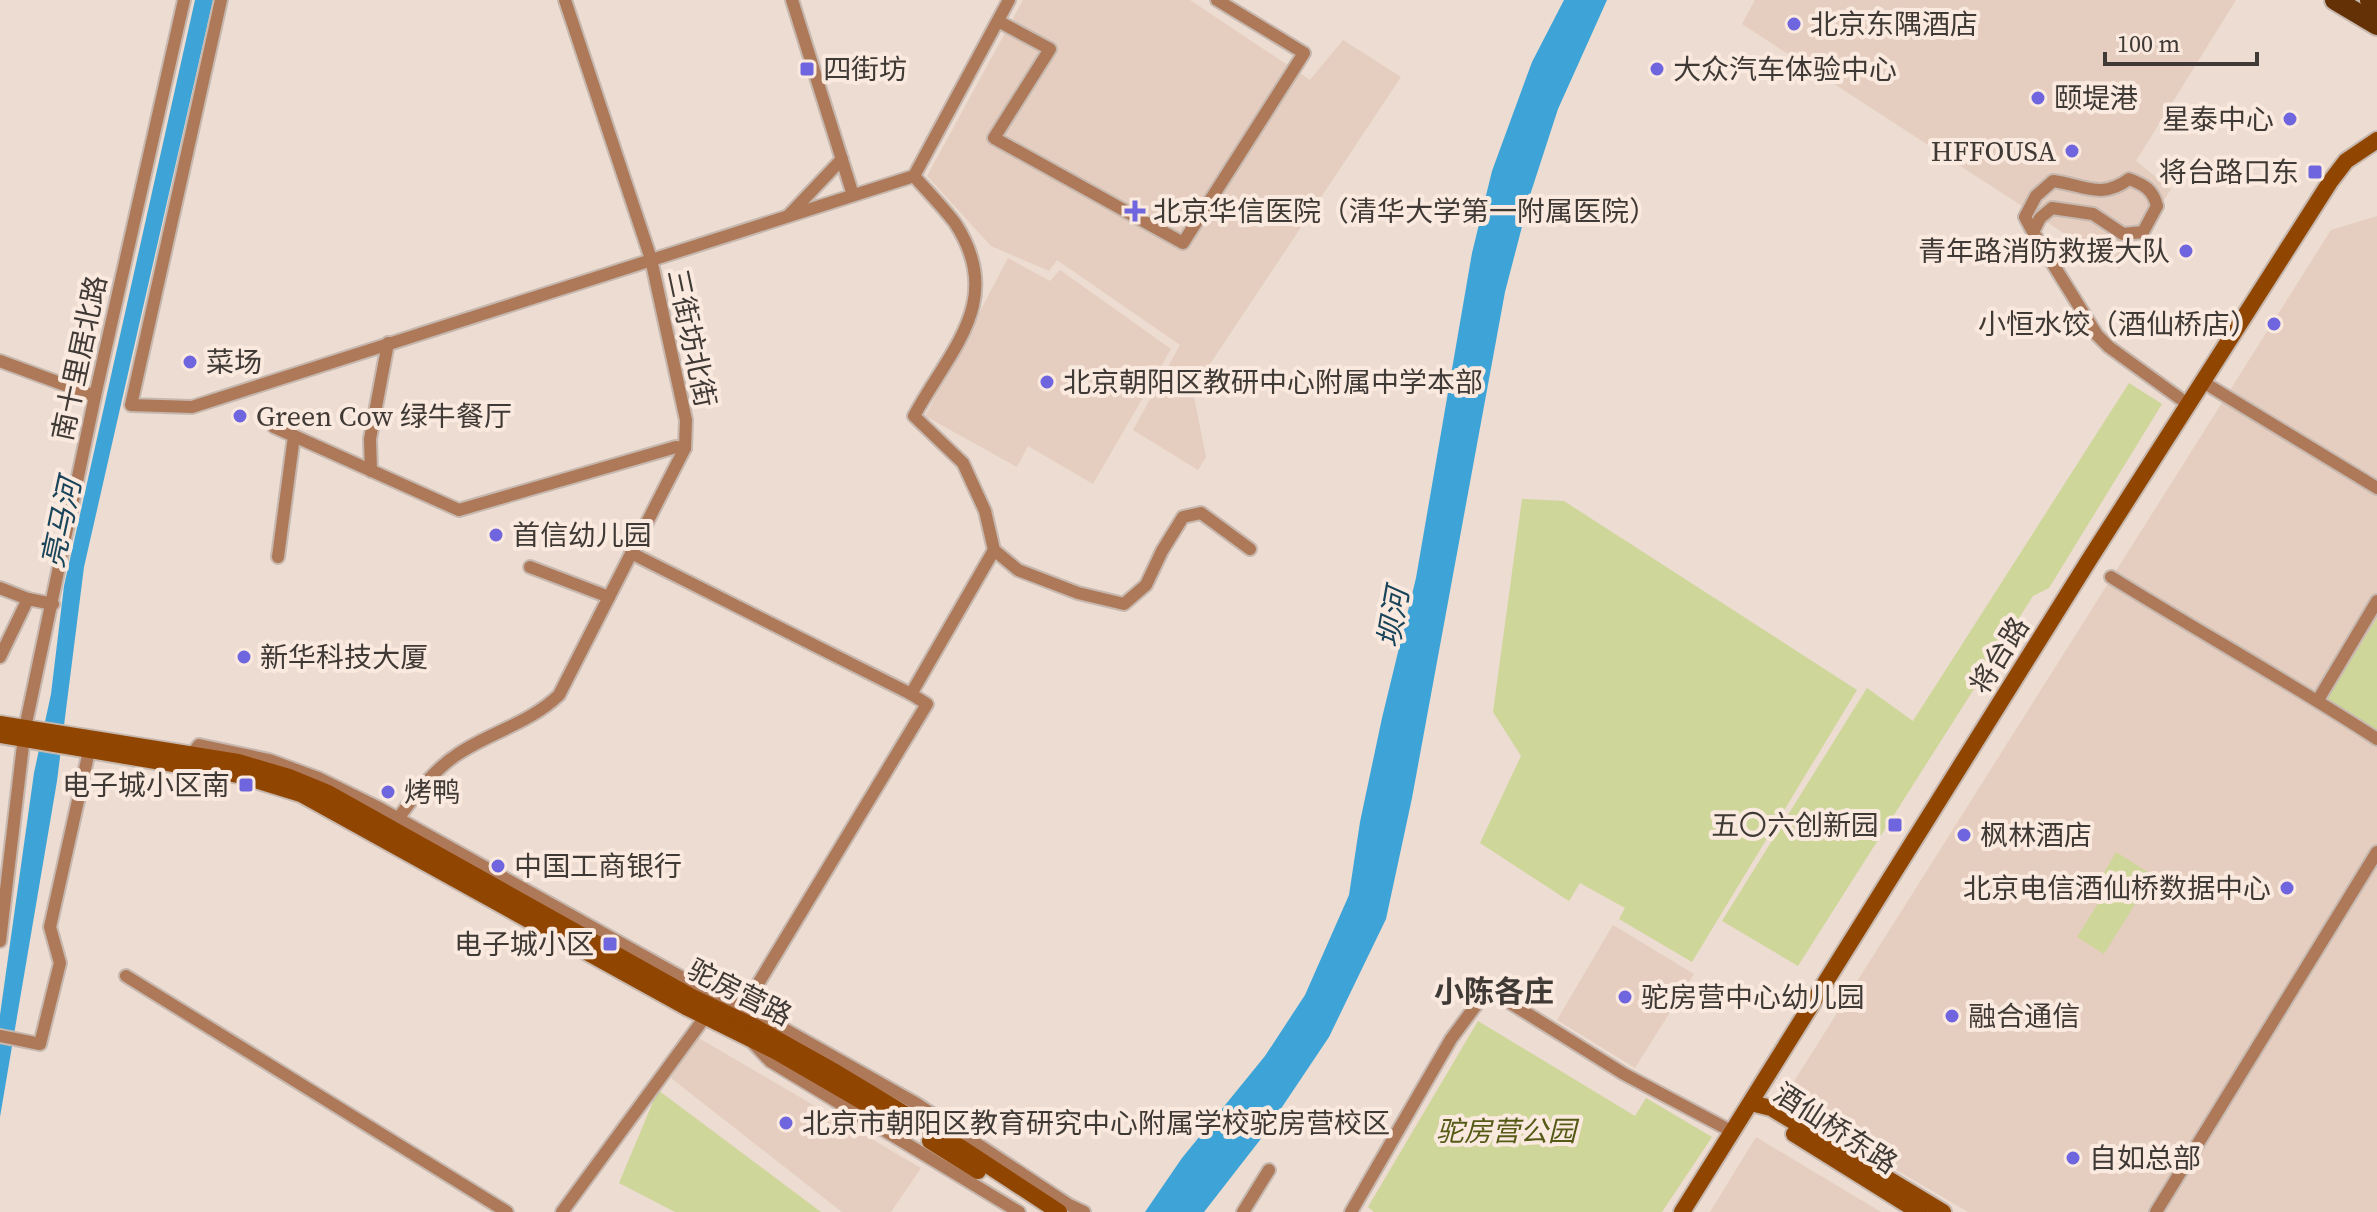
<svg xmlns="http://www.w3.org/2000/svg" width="2377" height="1212" font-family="'Source Serif 4','Noto Sans SC',serif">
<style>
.built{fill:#e5cebf}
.green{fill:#ced69a}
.water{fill:#3ea4d7}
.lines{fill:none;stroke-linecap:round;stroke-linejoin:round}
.street-casing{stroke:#c6b8af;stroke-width:16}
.secondary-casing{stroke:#c6b8af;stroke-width:20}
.primary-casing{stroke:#c6b8af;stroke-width:24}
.street{stroke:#ae7959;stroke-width:12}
.secondary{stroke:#904501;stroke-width:16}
.primary{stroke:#643005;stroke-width:20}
.poi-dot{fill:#6f65df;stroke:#fae9de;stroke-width:3}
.labels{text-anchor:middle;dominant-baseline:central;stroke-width:8;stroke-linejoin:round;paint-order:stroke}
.poi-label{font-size:28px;fill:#403a36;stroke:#fae9de;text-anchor:start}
.street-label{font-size:28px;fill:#403a36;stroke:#fae9de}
.park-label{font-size:28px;font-style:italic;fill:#555b17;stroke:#fae9de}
.water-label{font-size:30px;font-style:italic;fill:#1a445a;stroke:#fae9de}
.neighbourhood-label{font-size:30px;font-weight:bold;fill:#403a36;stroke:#fae9de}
</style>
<rect width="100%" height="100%" fill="#ecdcd1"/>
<g class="built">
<polygon points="1023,0 1190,0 1310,80 1343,40 1401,77 1210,364 1192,387 1206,457 1198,470 1133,430 1180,345 1057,260 1049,271 991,246 927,176"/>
<polygon points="1755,0 2236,0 2136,161 2171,189 2119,269 1742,24"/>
<polygon points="2377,216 2377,1212 1968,1212 1781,1102 2331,230"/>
<polygon points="1008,258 1050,281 1060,270 1171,349 1093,484 1028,446 1017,467 925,416"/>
<polygon points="1613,925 1694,974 1635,1068 1557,1020"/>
<polygon points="697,1037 921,1168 891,1212 842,1212 671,1078"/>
<polygon points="1756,1137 1881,1212 1710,1212"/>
</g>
<g class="green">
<polygon points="2129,383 2162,404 2049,588 2033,596 1798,966 1722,921 1867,688 1913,721"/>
<polygon points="1522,499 1564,501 1857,690 1692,962 1619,919 1625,908 1580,883 1569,901 1480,843 1521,756 1493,712"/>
<polygon points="2377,618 2377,730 2327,699"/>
<polygon points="2116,852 2154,876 2139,899 2102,876"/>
<polygon points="2110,884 2137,901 2104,954 2077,937"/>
<polygon points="1478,1021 1635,1116 1646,1098 1712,1137 1662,1212 1374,1212 1368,1207"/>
<polygon points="658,1090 821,1212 675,1212 619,1183"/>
</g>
<g class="water">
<polygon points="195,0 213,0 84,567 57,781 0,1117 0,1015 34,773 51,694 64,586"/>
<polygon points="1564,0 1607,0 1558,109 1531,192 1505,292 1412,798 1386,919 1329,1037 1260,1140 1204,1212 1145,1212 1182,1158 1265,1056 1305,995 1349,895 1360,822 1382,718 1416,578 1472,253 1492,171 1532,62"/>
</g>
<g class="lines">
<g class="street-casing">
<g id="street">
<polyline points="221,0 131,405 192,407 914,176 1009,0"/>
<polyline points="792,0 853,195"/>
<polyline points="998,21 1050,49 994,138 1183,243 1304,53 1217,0"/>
<path d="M914,176C927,191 943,207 955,223C1006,301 950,349 914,416L963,463L985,511L994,550L1018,570L1078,593L1124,604L1146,585L1162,551L1183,517L1201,513L1250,549"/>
<polyline points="789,215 842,159"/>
<path d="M2033,232L2025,217L2036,196L2053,181C2084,185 2101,200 2129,179C2145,185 2153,190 2157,206L2143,232L2123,234L2093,214L2052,208L2040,218L2033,232L2097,335L2109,347L2189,405"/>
<polyline points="0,361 95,396"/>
<polyline points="2203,382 2377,488"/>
<polyline points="274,427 459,510 676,447 685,448"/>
<polyline points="371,471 370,439 388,343"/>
<polyline points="631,553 911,694 927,704 741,1012"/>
<polyline points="278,557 294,436"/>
<polyline points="530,567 609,597"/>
<path d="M2111,577C2199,632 2290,682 2377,739"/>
<polyline points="0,588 28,599"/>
<polyline points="0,657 28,599 53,604"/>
<polyline points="911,694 994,550"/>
<polyline points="2318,700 2377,601"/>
<polyline points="191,755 199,745 269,760 318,778 381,809 708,992 763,1017 917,1104 1069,1205 1084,1212"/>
<path d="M396,822C412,798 433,770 458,754C491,732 530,723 559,695L685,448L686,420L651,259L565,0"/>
<polyline points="0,941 25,728 95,396 184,0"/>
<polyline points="126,976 507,1212"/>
<polyline points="0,1036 40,1044 60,963 50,927 91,742"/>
<polyline points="753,1043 770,1061 1019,1212"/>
<polyline points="562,1212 708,1013"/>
<polyline points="1243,1212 1269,1170"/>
<polyline points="1351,1212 1451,1039 1488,989 1624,1074 1733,1132"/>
<polyline points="2156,1212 2377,852"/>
</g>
</g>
<g class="secondary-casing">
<g id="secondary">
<polyline points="0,724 238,762 289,777 328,793 692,997 757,1028 837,1073 960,1147 1059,1212"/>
<polyline points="0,735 239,775 301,794 686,1007 777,1052 889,1117"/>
<polyline points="1751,1103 1771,1108 1943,1212"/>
<polyline points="1794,1134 1919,1212"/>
<polyline points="930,1141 978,1171"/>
<polyline points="1682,1212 2089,560 2330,182 2346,161 2377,140"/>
</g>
</g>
<g class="primary-casing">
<g id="primary">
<polyline points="2335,0 2377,25"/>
<polyline points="2370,0 2377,4"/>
</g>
</g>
<use href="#street" class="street"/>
<use href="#secondary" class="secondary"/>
<use href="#primary" class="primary"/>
</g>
<g class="poi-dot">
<circle cx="1794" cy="24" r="8"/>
<rect x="799" y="61" width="16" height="16" rx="4"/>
<circle cx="1657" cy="69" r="8"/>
<circle cx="2038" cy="98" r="8"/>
<circle cx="2290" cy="119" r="8"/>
<circle cx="2072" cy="151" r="8"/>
<rect x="2307" y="164" width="16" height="16" rx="4"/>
<path d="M1131 199h8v8h8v8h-8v8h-8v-8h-8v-8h8z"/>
<circle cx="2186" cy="251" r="8"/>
<circle cx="2274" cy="324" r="8"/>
<circle cx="190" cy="362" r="8"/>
<circle cx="1047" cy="382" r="8"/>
<circle cx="240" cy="416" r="8"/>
<circle cx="496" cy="535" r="8"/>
<circle cx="244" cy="657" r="8"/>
<rect x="238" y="777" width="16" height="16" rx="4"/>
<circle cx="388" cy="792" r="8"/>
<rect x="1887" y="817" width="16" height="16" rx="4"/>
<circle cx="1964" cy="835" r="8"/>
<circle cx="498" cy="866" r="8"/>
<circle cx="2287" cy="888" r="8"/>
<rect x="602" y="936" width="16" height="16" rx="4"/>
<circle cx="1625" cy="997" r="8"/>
<circle cx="1952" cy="1016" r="8"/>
<circle cx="786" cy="1123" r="8"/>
<circle cx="2073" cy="1158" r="8"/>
</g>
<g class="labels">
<g class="poi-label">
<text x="1810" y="24">北京东隅酒店</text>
<text x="823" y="69">四街坊</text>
<text x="1673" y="69">大众汽车体验中心</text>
<text x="2054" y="98">颐堤港</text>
<text x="2274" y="119" text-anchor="end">星泰中心</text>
<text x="2056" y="151" text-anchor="end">HFFOUSA</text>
<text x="2299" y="172" text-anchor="end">将台路口东</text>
<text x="1153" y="211">北京华信医院（清华大学第一附属医院）</text>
<text x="2170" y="251" text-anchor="end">青年路消防救援大队</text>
<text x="2258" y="324" text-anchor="end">小恒水饺（酒仙桥店）</text>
<text x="206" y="362">菜场</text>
<text x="1063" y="382">北京朝阳区教研中心附属中学本部</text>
<text x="256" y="416">Green Cow 绿牛餐厅</text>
<text x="512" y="535">首信幼儿园</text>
<text x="260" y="657">新华科技大厦</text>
<text x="230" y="785" text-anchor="end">电子城小区南</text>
<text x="404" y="792">烤鸭</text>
<text x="1879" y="825" text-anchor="end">五〇六创新园</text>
<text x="1980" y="835">枫林酒店</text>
<text x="514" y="866">中国工商银行</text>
<text x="2271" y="888" text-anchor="end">北京电信酒仙桥数据中心</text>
<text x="594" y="944" text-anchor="end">电子城小区</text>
<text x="1641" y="997">驼房营中心幼儿园</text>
<text x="1968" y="1016">融合通信</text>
<text x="802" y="1123">北京市朝阳区教育研究中心附属学校驼房营校区</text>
<text x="2089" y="1158">自如总部</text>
</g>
<g class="street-label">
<text transform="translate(692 338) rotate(78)">三街坊北街</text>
<text transform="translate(79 358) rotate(-78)">南十里居北路</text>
<text transform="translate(1999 655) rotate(-58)">将台路</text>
<text transform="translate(740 992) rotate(27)">驼房营路</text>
<text transform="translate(1836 1128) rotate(33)">酒仙桥东路</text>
</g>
<g class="park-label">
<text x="1506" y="1131">驼房营公园</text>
</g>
<g class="water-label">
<text transform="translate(61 523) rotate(-78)">亮马河</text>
<text transform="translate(1393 618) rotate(-80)">坝河</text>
</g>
<g class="neighbourhood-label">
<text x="1494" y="991">小陈各庄</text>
</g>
</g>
<path d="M2105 52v12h152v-12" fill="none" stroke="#403a36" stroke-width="4"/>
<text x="2117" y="52" font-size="24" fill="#403a36" stroke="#fae9de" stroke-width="6" paint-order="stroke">100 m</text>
</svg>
